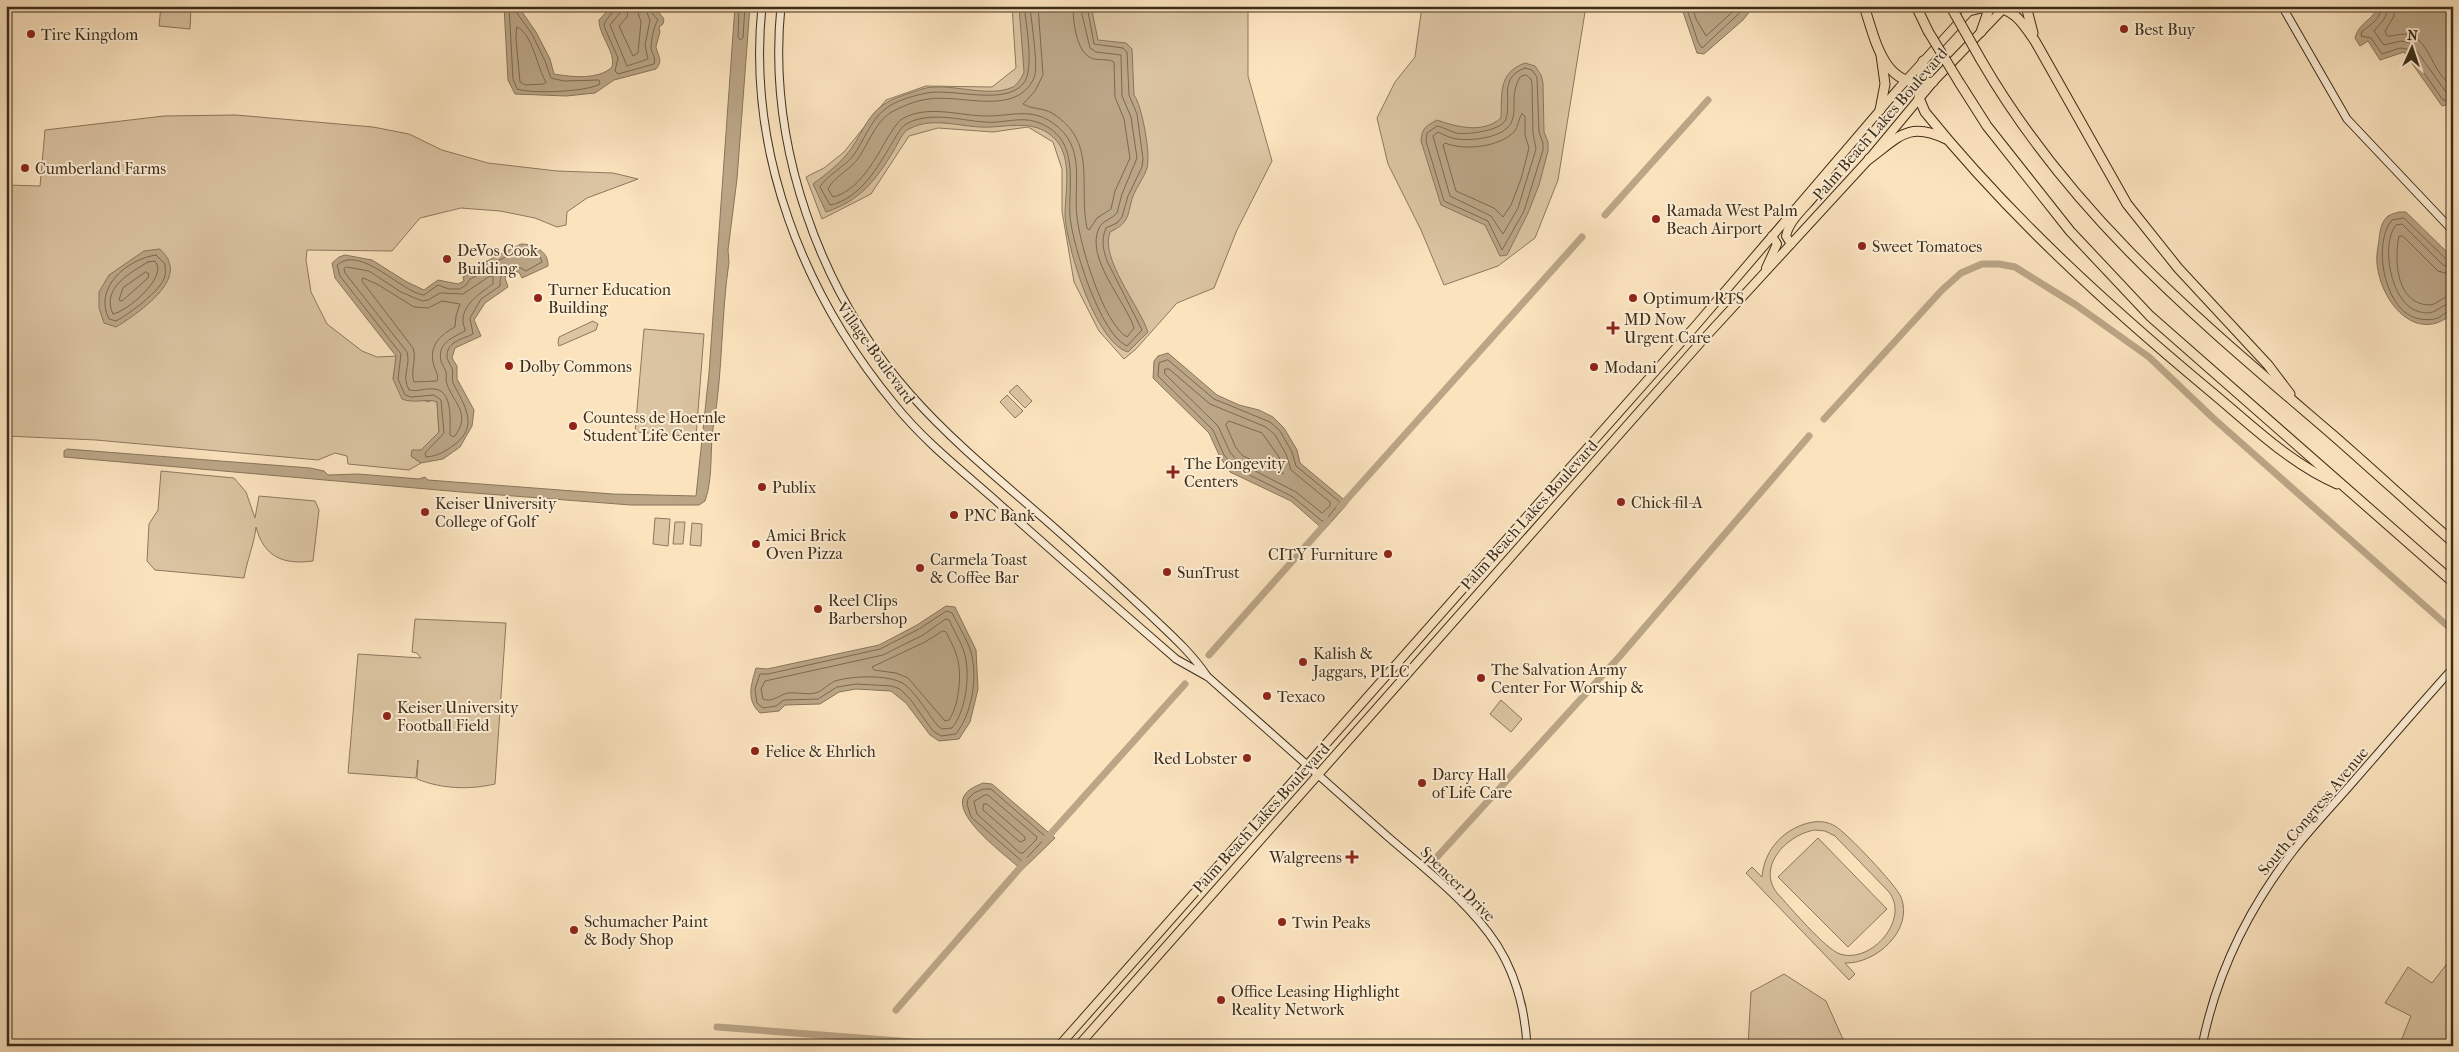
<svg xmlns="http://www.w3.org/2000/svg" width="2459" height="1052" font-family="'IM FELL French Canon',serif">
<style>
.green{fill:#dbc4a2;stroke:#8c785d;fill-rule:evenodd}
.water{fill:#baa586;stroke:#88755a}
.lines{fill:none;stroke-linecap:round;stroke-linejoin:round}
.shore{stroke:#7b694f;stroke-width:1}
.canal{stroke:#baa586;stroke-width:7}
.secondary-casing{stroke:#3c2d18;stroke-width:9}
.primary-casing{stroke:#3c2d18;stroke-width:10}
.highway-casing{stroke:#3c2d18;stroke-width:11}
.secondary{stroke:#fcedd5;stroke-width:7}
.primary{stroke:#fbe3be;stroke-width:8}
.highway{stroke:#fbe3be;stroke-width:9}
.highway-bridge-casing{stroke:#3c2d18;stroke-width:11;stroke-linecap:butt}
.highway-bridge{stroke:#fbe3be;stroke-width:9}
.poi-dot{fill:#8f2418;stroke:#fcedd5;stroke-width:2}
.labels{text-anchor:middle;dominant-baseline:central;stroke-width:4;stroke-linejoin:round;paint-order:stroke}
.poi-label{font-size:16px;fill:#3c2d18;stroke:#fcedd5;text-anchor:start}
.street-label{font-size:16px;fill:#3c2d18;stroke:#fcedd5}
</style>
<rect width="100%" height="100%" fill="#fbe3be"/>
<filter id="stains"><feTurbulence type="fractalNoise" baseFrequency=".004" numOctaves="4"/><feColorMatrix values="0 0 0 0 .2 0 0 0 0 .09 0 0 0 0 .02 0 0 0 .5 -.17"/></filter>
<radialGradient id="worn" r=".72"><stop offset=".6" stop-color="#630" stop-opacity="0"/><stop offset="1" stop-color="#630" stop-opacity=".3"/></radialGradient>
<g class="green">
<polygon points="161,6 191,6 190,29 159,26"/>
<polygon points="1012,6 1248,6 1248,76 1272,161 1237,230 1214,288 1177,303 1136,349 1124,359 1099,331 1074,282 1062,211 1062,169 1053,142 1028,127 993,132 938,128 909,136 871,194 822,219 806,177 824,168 844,152 886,100 926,86 992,87 1016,68"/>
<polygon points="1422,6 1586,6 1558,180 1535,238 1498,266 1444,285 1421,230 1388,164 1377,118 1395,82 1415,57"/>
<polygon points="236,115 373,127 409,134 442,150 488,163 557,171 613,173 638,179 587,198 567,212 566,225 557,227 535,218 500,211 461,208 420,218 392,251 307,250 306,260 311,292 327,324 362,351 377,357 397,356 393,379 427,402 433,400 437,402 439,432 421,450 411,456 421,463 409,470 348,464 347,456 335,453 318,460 96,440 6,436 6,185 40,186 45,130 164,116"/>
<polygon points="593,321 598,324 596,330 559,346 558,343 559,337"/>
<polygon points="644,329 704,334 696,437 635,432"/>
<polygon points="1017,385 1032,401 1025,408 1009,392"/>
<polygon points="1007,395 1023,411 1015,418 1000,402"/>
<path d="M161,471L234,478L246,492L255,518L259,496L315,501L319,510L313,561C283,565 264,557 256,527C254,545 247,560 244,578L155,570L147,561L149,524L158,510Z"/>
<polygon points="655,518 670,519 668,546 653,544"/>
<polygon points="675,522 685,522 683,544 673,544"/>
<polygon points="692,523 702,524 701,546 690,545"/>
<path d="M415,619L506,623L495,784C469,790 442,789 417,779L418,760L416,778L348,773L358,654L421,658L417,653L412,652Z"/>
<polygon points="1501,700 1522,719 1511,732 1490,714"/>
<path d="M1813,822C1821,821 1828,822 1835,826C1847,833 1896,885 1901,897C1914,930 1876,964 1845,963L1855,974L1849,980L1746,873L1752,867L1762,877C1764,849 1785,827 1813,822ZM1815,830L1825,831L1835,836L1889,892C1910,919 1872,964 1840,954C1825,949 1790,907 1777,893C1756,866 1788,834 1815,830Z"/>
<polygon points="1818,838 1887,909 1848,947 1778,877"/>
<polygon points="2453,956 2453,1046 2399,1046 2411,1016 2385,1003 2408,967 2432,983"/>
<polygon points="1784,974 1826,1001 1846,1046 1748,1046 1751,992"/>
</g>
<g class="water">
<path d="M504,6H518L536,32L550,59L554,74C571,77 599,80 612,67C616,52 599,36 599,20L612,6H654L664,19L663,24L659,27L660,32L656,46C657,55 664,60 656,69L614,80L595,93L566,96L515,94L508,80Z"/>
<path d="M735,6H750L737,179L728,250L729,262C721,315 723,370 714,422C709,448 714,476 705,501L699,505H631L461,492L64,457V451L67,449L310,468L324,471L328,475L358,474L419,479L425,477L428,480L613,494L696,496L709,373Z"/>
<path d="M1019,6H1091L1098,40L1126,43L1132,49L1134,95C1142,105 1151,155 1147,168C1144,178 1137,186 1133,196C1127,214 1131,222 1110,232C1100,259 1139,305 1148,332L1128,352C1095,342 1067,248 1065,216C1065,193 1073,157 1055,139C1037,120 1013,126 991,127C964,129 934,115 909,129C902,132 898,144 894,150C876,180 860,201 826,212L813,184C825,175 837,166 847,154C860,139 866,116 883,105C894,97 909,94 922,89C948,81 987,99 1013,87C1018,84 1022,77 1024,72Z"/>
<polygon points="1681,6 1754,6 1743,20 1704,54 1697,53"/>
<path d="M2376,6H2453V103L2442,106L2404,52L2380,60L2368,41L2360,46L2355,38C2359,23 2370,22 2377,9Z"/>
<path d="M1525,63L1535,66L1541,75L1543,83L1544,132L1548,142V151L1539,185L1528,213L1507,255L1500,256L1485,225L1441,205L1421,141C1422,128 1426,126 1437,120C1457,127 1483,134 1501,118C1502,93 1498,73 1525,63Z"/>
<path d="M2399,212H2406L2453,258V313C2416,346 2380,301 2377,263C2376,256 2378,248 2379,240C2380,231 2381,222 2388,216C2391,214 2396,213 2399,212Z"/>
<path d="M521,244C533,244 549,251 548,266L522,278L519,272H508L505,278L508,287L485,303L474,320L481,336L455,348L452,358L457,366V379L474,410L472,426L460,447L443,459L421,463L411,456L412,450H421L439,432L437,402C430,398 413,404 402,399L393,379L396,356L335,278L332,263L339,257L345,255L372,260L407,282L424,290L438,280L458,284L464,281L463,277L481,269L485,262Z"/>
<path d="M160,249C163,253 168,257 169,262C179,286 134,316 116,327L104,323L99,308V292L109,275L144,251Z"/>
<polygon points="1168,353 1217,395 1239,405 1259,410 1273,417 1284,428 1297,450 1300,463 1348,503 1324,530 1291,501 1230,472 1220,457 1209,433 1153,378 1154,361 1158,356"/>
<path d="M946,606L955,607L976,650L978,689L970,722L959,739L939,741L930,735L906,703L891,691L856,689L839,692L820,704L785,705L779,711L760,713C746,700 751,685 756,668L767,669L879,645L917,625Z"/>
<path d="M983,783L992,784L1055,838L1022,870C1008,857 952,817 964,796C968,789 976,786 983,783Z"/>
</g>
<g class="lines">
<g class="shore">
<path d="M509,6L513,79L517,89C532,94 586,92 600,84L599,80L564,81L551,78L545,61L532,34L514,9V6"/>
<path d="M615,6C614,15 605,17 604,26L618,58L615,71L618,74L654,64C656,56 652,55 651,48C651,41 654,25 658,20L651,12L650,6"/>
<polyline points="621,6 620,13 610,25 627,66 648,59 645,45 650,20 644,6"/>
<polyline points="629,6 627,17 619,26 633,56 638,53 641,22 636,6"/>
<polyline points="739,6 738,37 740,40 743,38 745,6"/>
<path d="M1024,6C1026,24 1035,71 1023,84C1004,106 953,88 927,93C915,95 895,101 885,109C870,121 864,141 853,156C845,166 825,177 820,187L830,205C860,199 878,167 892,143C896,137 900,128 906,124C929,111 959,120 984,122C1001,124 1020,116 1037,122C1081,138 1068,181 1070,217C1073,246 1100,334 1127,346L1142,330L1107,261C1103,249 1101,240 1106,228L1117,223L1122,217L1128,196L1142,167L1143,159L1137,114L1129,95L1127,52L1123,48L1094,44L1087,6"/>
<path d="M1030,6C1031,21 1039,67 1034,78C1016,117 962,94 929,99C917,100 900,107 890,113C874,124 868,145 857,160C849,170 833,178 828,189L833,197C859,191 876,158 888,137C892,132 896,123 902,119C928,104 959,116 987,116C996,116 1005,115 1014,114C1029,113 1040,114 1053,123C1087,147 1073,183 1077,217C1080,245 1103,323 1127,337L1134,328C1125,300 1085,258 1099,228C1103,220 1112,219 1117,213L1122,194L1137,158L1131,117L1122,96L1121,55L1096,52L1090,48L1080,6"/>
<path d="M1038,6L1043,75L1035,91L1023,104C1031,109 1043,108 1052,113C1098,142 1078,184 1087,228L1089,230L1097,218L1111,209L1115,191L1130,158L1124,119L1115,97L1114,62C1107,58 1098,61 1091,58C1076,51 1073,21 1073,6"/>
<polyline points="1686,6 1698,42 1702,48 1747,6"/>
<polyline points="1692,6 1696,19 1706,36 1739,6"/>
<path d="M2381,6C2382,18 2371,25 2362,31L2361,36L2371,38L2382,54L2400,48L2407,49L2443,100L2453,99"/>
<path d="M2388,6C2388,17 2381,23 2374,31L2384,45L2401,41L2411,43L2446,92L2453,93"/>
<path d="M2395,6L2394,16L2385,31L2387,36C2394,37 2401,32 2410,35C2431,42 2433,77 2453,85"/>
<path d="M517,27C533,34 537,68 546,82L544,84L525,85L520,82L516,39Z"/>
<path d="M1525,68L1532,70L1537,77L1539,132L1543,143V150L1524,211L1502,250L1488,221L1444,201L1426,141L1427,133L1437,126C1443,127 1449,131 1456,133C1466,135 1502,131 1506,119C1512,99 1498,78 1525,68Z"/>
<path d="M1526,75L1531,79L1532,84L1533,133L1536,149L1518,208L1503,234L1491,216L1450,196L1433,136L1438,132C1444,135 1450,138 1457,139C1472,141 1503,138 1511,123C1518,109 1509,96 1520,77Z"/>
<path d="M1522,114L1525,116V135L1529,148L1521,179L1511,205L1503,217L1494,208L1456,191L1443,145L1445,143C1465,151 1499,147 1514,132C1519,126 1518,119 1522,114Z"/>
<path d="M522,249C530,249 541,254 542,262L526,271C509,260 500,267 500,286L481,299L470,318L473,334C465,338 451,341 448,350C445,358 449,362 452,368C454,372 451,378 453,383C464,405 480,426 454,445C444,452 438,456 426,457L425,453L444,433L441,400L434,395L411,397L405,395L398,379L401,354L340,276L337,265C361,244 402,293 424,295L438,285L449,289H460L466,285L470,279L484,272L490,265Z"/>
<path d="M156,255L165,264C165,268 166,273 165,276C161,291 129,314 116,321L109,319C93,288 127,259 156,255Z"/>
<path d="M2453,261L2447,260L2404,218L2392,220C2373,242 2383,305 2413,317C2420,320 2433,321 2440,317C2445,314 2447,310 2453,309"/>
<path d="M148,262L155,261C169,277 126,312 113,314C101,288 130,273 148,262Z"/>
<path d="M347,267L369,271L401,292L422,301L428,300L440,293L463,294L490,276L493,277V284C482,292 464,303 463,319C462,323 465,327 465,331C452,338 437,343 441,361C442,365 445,368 446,372C447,376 445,380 447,384C454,404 472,414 454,437L450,435C450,421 453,390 434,389C425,388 418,392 409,390C401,375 411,366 407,352L345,273L344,269Z"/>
<path d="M2453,268L2443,265L2402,224L2396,225C2380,244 2391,303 2417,311C2437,318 2438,304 2453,303"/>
<polygon points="146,272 149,274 148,278 122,301 119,300 123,288"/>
<path d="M2453,275L2438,271L2403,236H2399C2394,260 2396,304 2429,305C2437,305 2443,296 2453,295"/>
<path d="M363,278L377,284L414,307L428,308L442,301L460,304L456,316L455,327C440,335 428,346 434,366C436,372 439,375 437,381L414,382C410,372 417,360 413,348L362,281Z"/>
<polygon points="1168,360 1214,399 1270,422 1280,431 1292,452 1296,466 1340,502 1325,521 1322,521 1293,497 1234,467 1224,455 1213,430 1158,376 1159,363"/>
<polygon points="1165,369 1169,369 1210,404 1266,427 1275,435 1286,454 1291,470 1330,502 1330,506 1322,513 1296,492 1238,462 1230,452 1218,426 1165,374"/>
<polygon points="1229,421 1262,433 1279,457 1283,474 1243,456 1236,448 1226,425"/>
<path d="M947,611L952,613C958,625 967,639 971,652C978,678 972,713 956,734L941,736L933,731L910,699L900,689L892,686L856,684L837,687L818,699L784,700L776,706L763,708L757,703L755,689L760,674H768L880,649L919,629Z"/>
<path d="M946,619L949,620C954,631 961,642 964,652C971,673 966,711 952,728L942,729L938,726C927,713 918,695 904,684C889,674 851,676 835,681C828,684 823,691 815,693C806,695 797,692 788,693C779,695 772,703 763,699L761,689L765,681L883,655L923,635Z"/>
<path d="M943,631L946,632C949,639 954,646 956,654C963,671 959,706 949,720L945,721L908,678L896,673L874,670L872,667L925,642Z"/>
<polygon points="984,789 991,789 1046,837 1023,862 971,817 967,804 968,799 974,793"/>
<polygon points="985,795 988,795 1037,837 1036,840 1023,853 1020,853 977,814 974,802"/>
<polygon points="984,804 987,804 1025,837 1025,840 1020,842 983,810"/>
</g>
<g class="canal">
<polyline points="1605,215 1708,100"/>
<polyline points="1824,419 1942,290 1961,273 1982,264 1999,264 2015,267 2076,305 2149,357 2213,418 2451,629"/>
<polyline points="1340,507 1582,237"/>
<polyline points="1209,655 1328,521"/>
<polyline points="1045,840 1185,684"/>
<polyline points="1437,857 1620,656 1809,436"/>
<polyline points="896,1010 1026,861"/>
<polyline points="717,1027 965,1046"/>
</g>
<g class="secondary-casing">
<g id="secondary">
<path d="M762,6C747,152 803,294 895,405C924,441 961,470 995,500C1055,554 1115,606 1176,659L1208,677C1267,730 1327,783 1387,836C1425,869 1469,902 1497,945C1516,975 1525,1010 1527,1046"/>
<path d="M781,6C767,144 819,292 911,395C958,448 1015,492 1067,539C1094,563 1121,588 1147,612C1169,633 1190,651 1207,676"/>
<polyline points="2282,6 2347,119 2453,231"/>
<path d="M2202,1046C2216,975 2249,908 2293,851C2312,827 2333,805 2353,782C2386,744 2419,706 2453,668"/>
</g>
</g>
<g class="primary-casing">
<g id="primary">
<path d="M1791,244L1786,236C1791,213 1820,199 1827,174"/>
<polyline points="1766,268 1777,244 1772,236"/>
<polyline points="1059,1046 1697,324 1899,88 1972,8"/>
<polyline points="1078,1046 1700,343 1869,159 1933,82 2006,6"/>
</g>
</g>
<g class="highway-casing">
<g id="highway">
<path d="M1864,6C1876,42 1884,91 1933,82"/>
<polyline points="1916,6 1928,31"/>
<path d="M1990,6C2015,9 2022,22 2035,41L2127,204L2178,268L2268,365L2290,394"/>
<polyline points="2026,6 2033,33"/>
<polyline points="1969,11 1989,6"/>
<polyline points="1981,32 1990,6"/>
<path d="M1981,60C2072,217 2199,320 2334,436C2374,471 2413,507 2453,542"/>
<path d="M1923,61L1919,98L1925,112C2008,215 2107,305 2209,390C2249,423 2289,463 2337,484"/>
<polyline points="1959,82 1987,126 2070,231 2150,316 2453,582"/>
<polyline points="1880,110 1885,84 1881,55"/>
<path d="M1869,159C1899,137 1908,121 1946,139"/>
</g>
</g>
<use href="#secondary" class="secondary"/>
<use href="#primary" class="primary"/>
<use href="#highway" class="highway"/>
<g class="highway-bridge-casing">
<g id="highway-bridge">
<polyline points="1951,7 1981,60"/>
<polyline points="1928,31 1959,82"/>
</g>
</g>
<use href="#highway-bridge" class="highway-bridge"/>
</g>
<g class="poi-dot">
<circle cx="2124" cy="29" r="5"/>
<circle cx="31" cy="34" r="5"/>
<circle cx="25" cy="168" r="5"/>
<circle cx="1656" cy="219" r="5"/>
<circle cx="1862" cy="246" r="5"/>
<circle cx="447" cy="259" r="5"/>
<circle cx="538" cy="298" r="5"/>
<circle cx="1633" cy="298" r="5"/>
<path d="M1610.5 320.5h5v5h5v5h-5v5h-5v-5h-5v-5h5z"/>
<circle cx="509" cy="366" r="5"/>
<circle cx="1594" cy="367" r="5"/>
<circle cx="573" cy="426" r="5"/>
<path d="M1170.5 464.5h5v5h5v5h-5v5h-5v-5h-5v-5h5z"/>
<circle cx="762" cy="487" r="5"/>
<circle cx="1621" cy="502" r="5"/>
<circle cx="425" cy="512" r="5"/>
<circle cx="954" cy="515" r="5"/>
<circle cx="756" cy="544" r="5"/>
<circle cx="1388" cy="554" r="5"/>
<circle cx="920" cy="568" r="5"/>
<circle cx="1167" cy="572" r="5"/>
<circle cx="818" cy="609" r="5"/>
<circle cx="1303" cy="662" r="5"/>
<circle cx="1481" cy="678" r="5"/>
<circle cx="1267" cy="696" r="5"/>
<circle cx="387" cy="716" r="5"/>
<circle cx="755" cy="751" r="5"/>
<circle cx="1247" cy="758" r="5"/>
<circle cx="1422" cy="783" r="5"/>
<path d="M1349.5 849.5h5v5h5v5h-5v5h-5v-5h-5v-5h5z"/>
<circle cx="1282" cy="922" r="5"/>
<circle cx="574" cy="930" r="5"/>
<circle cx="1221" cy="1000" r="5"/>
</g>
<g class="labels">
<g class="poi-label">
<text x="2134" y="29">Best Buy</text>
<text x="41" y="34">Tire Kingdom</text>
<text x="35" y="168">Cumberland Farms</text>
<text x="1666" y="210">Ramada West Palm<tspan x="1666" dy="18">Beach Airport</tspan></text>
<text x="1872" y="246">Sweet Tomatoes</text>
<text x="457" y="250">DeVos Cook<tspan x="457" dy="18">Building</tspan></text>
<text x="548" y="289">Turner Education<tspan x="548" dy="18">Building</tspan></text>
<text x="1643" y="298">Optimum RTS</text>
<text x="1624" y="319">MD Now<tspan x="1624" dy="18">Urgent Care</tspan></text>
<text x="519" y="366">Dolby Commons</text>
<text x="1604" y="367">Modani</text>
<text x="583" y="417">Countess de Hoernle<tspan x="583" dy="18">Student Life Center</tspan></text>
<text x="1184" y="463">The Longevity<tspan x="1184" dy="18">Centers</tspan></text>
<text x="772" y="487">Publix</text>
<text x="1631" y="502">Chick-fil-A</text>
<text x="435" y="503">Keiser University<tspan x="435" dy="18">College of Golf</tspan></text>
<text x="964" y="515">PNC Bank</text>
<text x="766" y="535">Amici Brick<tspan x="766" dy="18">Oven Pizza</tspan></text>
<text x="1378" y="554" text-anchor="end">CITY Furniture</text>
<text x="930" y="559">Carmela Toast<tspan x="930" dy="18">&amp; Coffee Bar</tspan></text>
<text x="1177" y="572">SunTrust</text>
<text x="828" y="600">Reel Clips<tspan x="828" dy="18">Barbershop</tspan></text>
<text x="1313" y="653">Kalish &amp;<tspan x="1313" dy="18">Jaggars, PLLC</tspan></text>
<text x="1491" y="669">The Salvation Army<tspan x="1491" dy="18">Center For Worship &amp;</tspan></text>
<text x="1277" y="696">Texaco</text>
<text x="397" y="707">Keiser University<tspan x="397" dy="18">Football Field</tspan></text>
<text x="765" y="751">Felice &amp; Ehrlich</text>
<text x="1237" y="758" text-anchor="end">Red Lobster</text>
<text x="1432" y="774">Darcy Hall<tspan x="1432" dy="18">of Life Care</tspan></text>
<text x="1342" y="857" text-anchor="end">Walgreens</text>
<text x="584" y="921">Schumacher Paint<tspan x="584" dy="18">&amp; Body Shop</tspan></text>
<text x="1292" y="922">Twin Peaks</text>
<text x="1231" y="991">Office Leasing Highlight<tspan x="1231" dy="18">Reality Network</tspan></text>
</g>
<g class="street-label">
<text transform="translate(1880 124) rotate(-49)">Palm Beach Lakes Boulevard</text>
<text transform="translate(876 353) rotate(54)">Village Boulevard</text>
<text transform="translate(1529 515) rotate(-48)">Palm Beach Lakes Boulevard</text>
<text transform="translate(2313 811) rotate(-50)">South Congress Avenue</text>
<text transform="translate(1261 818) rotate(-48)">Palm Beach Lakes Boulevard</text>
<text transform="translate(1458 884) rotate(45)">Spencer Drive</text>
</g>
</g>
<rect width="2459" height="1052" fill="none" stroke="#fbe3be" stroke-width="25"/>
<rect x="8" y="8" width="2444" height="1037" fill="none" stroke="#3c2d18" stroke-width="2.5"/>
<rect x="12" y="12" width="2434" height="1027" fill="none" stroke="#3c2d18"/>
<g transform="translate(2412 48) rotate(3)" stroke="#fcedd5" stroke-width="4" paint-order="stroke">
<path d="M0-4L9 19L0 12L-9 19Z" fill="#3c2d18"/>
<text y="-8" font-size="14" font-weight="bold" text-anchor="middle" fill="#3c2d18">N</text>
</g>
<rect width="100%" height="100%" filter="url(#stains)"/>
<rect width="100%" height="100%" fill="url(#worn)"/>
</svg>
